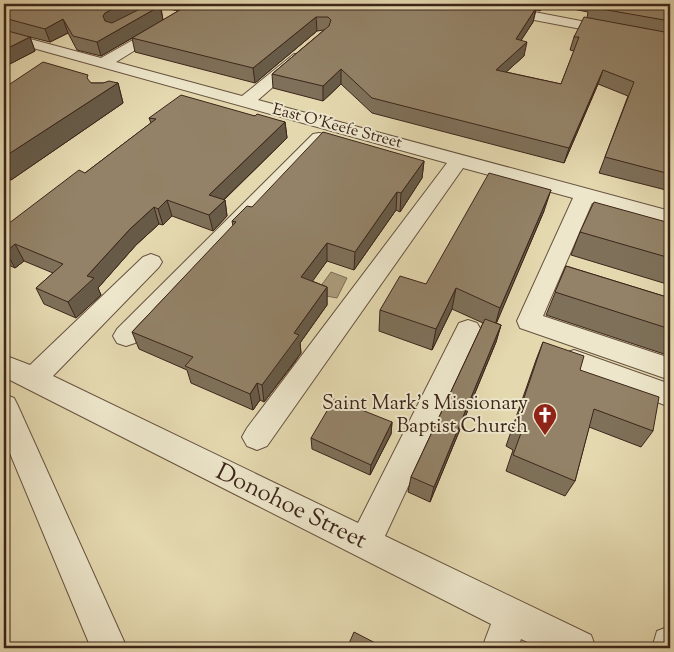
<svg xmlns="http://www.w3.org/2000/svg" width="674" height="652" font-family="'Sorts Mill Goudy',serif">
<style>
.water{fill:#ab9b7c;stroke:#7f6c55}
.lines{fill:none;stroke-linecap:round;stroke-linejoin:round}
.minor-casing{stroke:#66523f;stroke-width:2}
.minor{fill:#ede6cb;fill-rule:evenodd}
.wall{fill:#7e7059;stroke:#3c251a;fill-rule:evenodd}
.shaded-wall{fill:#675b48;stroke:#3c251a}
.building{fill:#938267;stroke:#3c251a}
.labels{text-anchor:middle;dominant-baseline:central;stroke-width:4;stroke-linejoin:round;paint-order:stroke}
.far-street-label{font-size:16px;fill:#3c251a;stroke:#ede6cb}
.poi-label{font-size:20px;fill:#3c251a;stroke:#ede6cb;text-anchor:end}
.near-street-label{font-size:24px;fill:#3c251a;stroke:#ede6cb}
</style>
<rect width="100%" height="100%" fill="#e4d8af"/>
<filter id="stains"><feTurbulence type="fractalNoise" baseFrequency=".004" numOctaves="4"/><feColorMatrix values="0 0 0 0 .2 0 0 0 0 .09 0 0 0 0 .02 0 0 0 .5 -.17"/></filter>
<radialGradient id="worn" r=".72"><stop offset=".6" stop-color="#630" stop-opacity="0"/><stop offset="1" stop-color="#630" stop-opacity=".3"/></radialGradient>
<polygon class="water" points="331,272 347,278 337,298 315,294"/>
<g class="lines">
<g class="minor-casing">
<g id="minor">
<polygon points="465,4 492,4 670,38 670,46 472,8"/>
<polygon points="161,24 166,25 168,28 166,31 116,62 242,96 294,54 304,54 307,57 304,60 258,100 670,211 670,225 592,203 543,316 670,358 670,380 520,328 517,321 573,198 463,168 267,446 257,450 247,446 242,437 247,428 447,163 4,40 4,32 101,58"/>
<polygon points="319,133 325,134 328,138 325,142 135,343 126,346 117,343 113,336 117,329 313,134"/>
<polygon points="151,254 159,257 162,262 159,267 53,376 358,523 459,323 468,320 477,323 481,330 385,536 591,635 596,648 540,648 521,639 518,648 482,648 491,624 4,377 4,355 30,365 143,257"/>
<polygon points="574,350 670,384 670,407 565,367 561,360 565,353"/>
<polygon points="4,394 14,398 18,406 127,648 91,648 4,439"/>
<polygon points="670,626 670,648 652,648 657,631"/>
</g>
</g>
<use href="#minor" class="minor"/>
</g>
<g class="wall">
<path d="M4,4H545L540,11L536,10L533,22L521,40L524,56L506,72L561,84L574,51L570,50L574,37L587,18L588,12L547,4H670V191L599,173L628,96L598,84L564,163L372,113L341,84L323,101L273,88L272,74L324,30L317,31L255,83L135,52L132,38L162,21L101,56L77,50L68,33L50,42L30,37L35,51L4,67ZM161,7L178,11L163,20Z"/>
<polygon points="91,83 118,83 123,103 11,180 4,177 4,88"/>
<polygon points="255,116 285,122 287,138 224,200 225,200 227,216 213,231 172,216 163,225 159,224 136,245 98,288 101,295 76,318 44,304 36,288 53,273 24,261 15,268 4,263 4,227 85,173 151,123 149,118"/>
<polygon points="424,161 422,178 400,212 396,210 354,270 327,261 312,281 327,287 327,305 300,343 301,353 295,362 264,402 260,400 253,410 191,383 187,370 139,349 132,332 233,226 232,221 252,207"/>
<polygon points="544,211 496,323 501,325 496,342 430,502 408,492 411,477 483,323 452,309 432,350 379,331 380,310 426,284"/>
<polygon points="670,223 670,285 571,255 580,232"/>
<polygon points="566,266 670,298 670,356 546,315"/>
<polygon points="543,342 580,370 653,431 641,447 589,427 575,481 565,496 506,471 513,450 506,446 536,360"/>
<polygon points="392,422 391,434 370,475 312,449 311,438"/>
</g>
<g class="shaded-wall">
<polygon points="122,4 151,4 106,30 103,16 105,13"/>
<polygon points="177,4 190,4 179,11"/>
<polygon points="542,4 545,4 540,11"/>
<polygon points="160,6 163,20 101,56 97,42"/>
<polygon points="536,8 533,22 513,53 516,39"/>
<polygon points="316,17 317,31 255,83 253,68"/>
<polygon points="63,19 68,33 50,42 45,29"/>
<polygon points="30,37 35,51 4,67 4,50"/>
<polygon points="527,42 524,56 493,84 496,70"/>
<polygon points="341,69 341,84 323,101 323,86"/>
<polygon points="603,70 598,84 564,163 569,148"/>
<polygon points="118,83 123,103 11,180 4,166 4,157"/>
<polygon points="285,122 287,138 212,211 209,195"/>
<polygon points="424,161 422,178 400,212 401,193"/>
<polygon points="551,190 544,211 494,329 500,308"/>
<polygon points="397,192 396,210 354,270 355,252"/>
<polygon points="167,200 172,216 163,225 158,209"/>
<polygon points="225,200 227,216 213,231 209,215"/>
<polygon points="154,207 159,224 136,245 98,288 101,295 76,318 68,302 87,276 130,229"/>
<polygon points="327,243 327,261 302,296 301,277"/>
<polygon points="15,244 24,261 15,268 6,252"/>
<polygon points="327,287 327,305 300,343 301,353 264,402 262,385 294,333"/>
<polygon points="456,288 452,309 432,350 436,329"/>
<polygon points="501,325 496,342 430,502 434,487"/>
<polygon points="257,383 260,400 253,410 250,394"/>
<polygon points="392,422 391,434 370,475 371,465"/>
</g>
<g class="building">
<polygon points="7,4 122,4 105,13 103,16 105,21 112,23 150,4 160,6 97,42 73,36 63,19 45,29 4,18 4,5"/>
<polygon points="190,4 512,4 536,8 516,39 527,42 496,70 561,84 579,37 574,37 584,17 670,33 670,174 605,157 634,82 603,70 569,148 372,98 341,69 323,86 272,74 329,26 331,20 328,17 316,17 253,68 132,38"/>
<polygon points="591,4 670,4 670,21 590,7"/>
<polygon points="4,30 30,37 4,50"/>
<polygon points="43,62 88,75 87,78 91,83 103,83 109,81 118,83 4,157 4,88"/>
<polygon points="181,95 255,116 257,114 285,122 209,195 225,200 209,215 167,200 158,209 154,207 130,229 87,276 94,278 68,302 36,288 63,264 15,244 6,252 4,251 4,227 79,170 85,173 156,119 149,118"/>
<polygon points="323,132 424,161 401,193 397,192 355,252 327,243 301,277 327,287 294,333 299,335 262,385 257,383 250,394 185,366 193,357 132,332 236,222 232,221 247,206 252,207"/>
<polygon points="489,173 551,190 500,308 456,288 436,329 380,310 400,276 426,284"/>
<polygon points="594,202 670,223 670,258 580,232"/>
<polygon points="566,266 670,298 670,329 555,292"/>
<polygon points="485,319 501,325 434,487 411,477"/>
<polygon points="543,342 584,356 580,370 659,397 653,431 594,409 575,481 513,455 521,433 513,430"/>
<polygon points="334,399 392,422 371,465 311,438"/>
<polygon points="354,632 385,648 347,648"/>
</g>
<defs>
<g id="church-pin" transform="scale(1.25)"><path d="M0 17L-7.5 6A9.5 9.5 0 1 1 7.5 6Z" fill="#8f2418" stroke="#ede6cb"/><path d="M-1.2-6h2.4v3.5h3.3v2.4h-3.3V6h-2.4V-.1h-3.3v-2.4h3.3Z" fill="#fff"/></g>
</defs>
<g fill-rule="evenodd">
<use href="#church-pin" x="545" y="415"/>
</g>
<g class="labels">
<g class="far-street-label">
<text transform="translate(337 127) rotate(15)">East O'Keefe Street</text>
</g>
<g class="poi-label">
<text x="528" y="404">Saint Mark's Missionary<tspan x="528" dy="23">Baptist Church</tspan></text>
</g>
<g class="near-street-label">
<text transform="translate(291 507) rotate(26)">Donohoe Street</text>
</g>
</g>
<rect width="674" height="652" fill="none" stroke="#e4d8af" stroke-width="20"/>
<rect x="5" y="5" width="664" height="642" fill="none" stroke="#3c251a" stroke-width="2.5"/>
<rect x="10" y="10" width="654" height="632" fill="none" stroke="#3c251a"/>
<rect width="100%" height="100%" filter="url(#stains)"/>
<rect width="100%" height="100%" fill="url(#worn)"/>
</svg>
